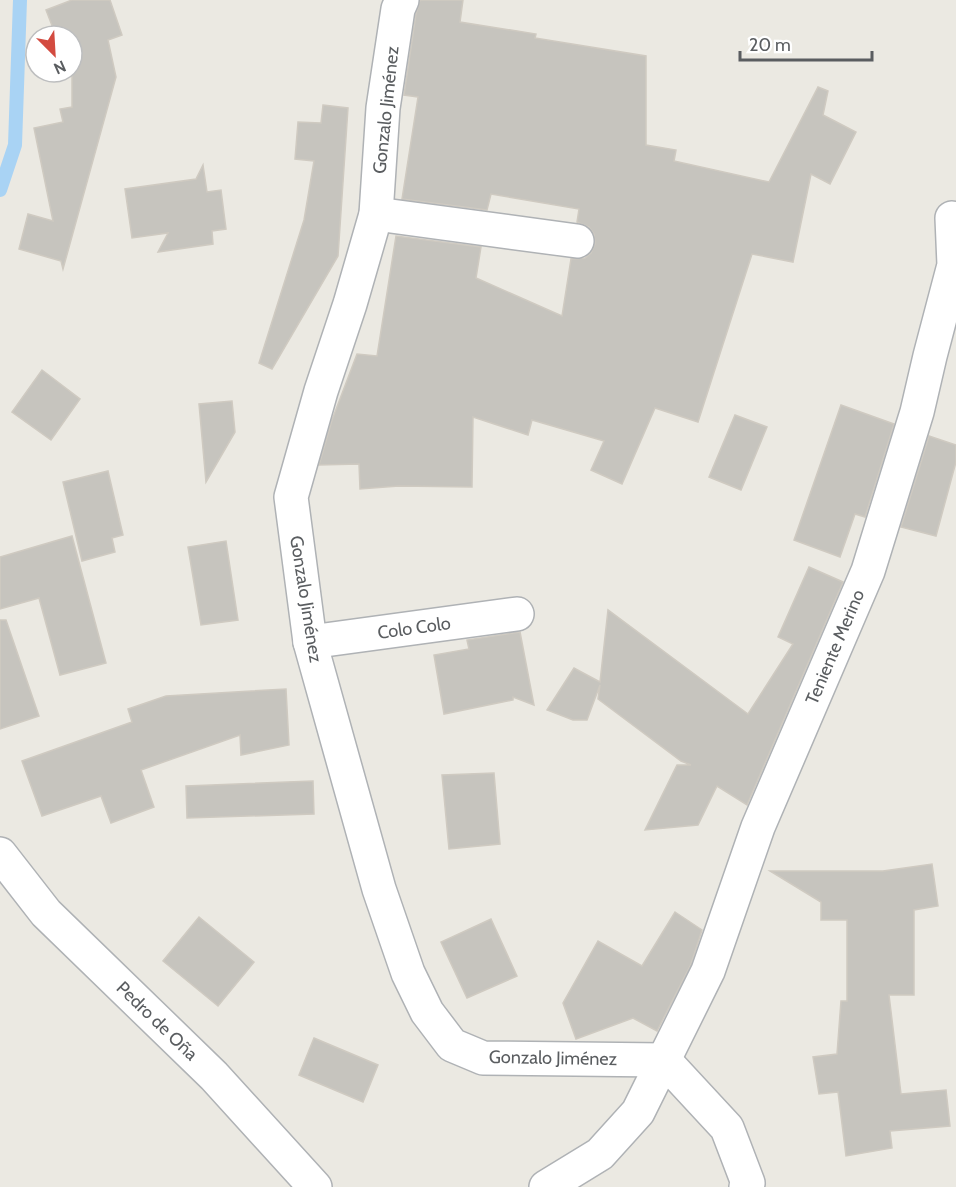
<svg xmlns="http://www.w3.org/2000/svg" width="956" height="1187" font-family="Cabin,sans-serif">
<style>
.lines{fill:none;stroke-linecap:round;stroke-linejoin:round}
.stream{stroke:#a9d3f4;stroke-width:14}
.building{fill:#c6c4be;stroke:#cfcac1;stroke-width:1.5}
.street-casing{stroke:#afb2b5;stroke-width:36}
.street{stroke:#fff;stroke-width:33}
.labels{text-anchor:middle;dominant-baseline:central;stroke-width:6;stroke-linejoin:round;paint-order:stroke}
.street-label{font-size:18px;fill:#5a5d60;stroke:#fff}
</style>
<rect width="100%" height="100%" fill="#ebe9e2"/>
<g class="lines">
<polyline class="stream" points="0,190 15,145 20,0"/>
</g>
<g class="building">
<polygon points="72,0 110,0 122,35 108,40 116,77 63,269 61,261 19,249 28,214 53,221 34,128 63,122 60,109 72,107 72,36 56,36 46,10"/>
<polygon points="420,0 463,0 460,22 536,34 535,38 646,56 646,145 676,150 674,161 769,182 818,87 828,91 823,115 856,132 830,184 811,174 793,262 752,254 698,422 655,408 622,484 591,470 604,441 532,420 528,435 473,417 472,487 399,486 360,489 359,464 319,465 332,420 357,354 377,356 396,236 481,247 476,278 562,316 571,259 585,258 591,253 595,244 594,234 589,227 577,222 579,209 491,194 487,210 402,199 418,97 404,95 416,14"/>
<polygon points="323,105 348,108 338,256 272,369 259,363 304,220 314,161 295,159 298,122 321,123"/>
<polygon points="203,165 207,192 221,190 226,229 212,231 213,244 158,252 168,233 132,238 125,189 196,179"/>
<polygon points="42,370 80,399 51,440 12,412"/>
<polygon points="232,401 235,432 206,482 199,404"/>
<polygon points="841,405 894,424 865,517 855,514 840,557 794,540"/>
<polygon points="735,415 767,427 741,490 709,477"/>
<polygon points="929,436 956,445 956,462 936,536 901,527"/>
<polygon points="108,471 123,535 112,538 115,552 82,561 63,482"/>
<polygon points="72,536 106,663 60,675 39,598 0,609 0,557"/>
<polygon points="226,541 238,620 201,625 188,547"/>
<polygon points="809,567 843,582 747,805 717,786 698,825 645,830 677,765 691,765 681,761 598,699 600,685 587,720 573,720 547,710 574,668 600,682 608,610 748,714 793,644 778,637"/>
<polygon points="0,620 6,620 39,716 0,729"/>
<polygon points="520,632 534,705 513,697 513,700 444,714 434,655 469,649 467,640"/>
<polygon points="286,689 289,745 241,755 240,735 141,770 154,807 111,823 101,796 42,816 22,761 132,722 128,709 166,696"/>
<polygon points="494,773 500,844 449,849 442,775"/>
<polygon points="313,781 314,814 187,818 186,786"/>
<polygon points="932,864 938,906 914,910 914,995 889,995 901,1094 946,1090 950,1126 890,1131 892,1148 846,1156 838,1092 819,1094 813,1057 837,1054 841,1001 847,1001 847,920 821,920 821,902 770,871 883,871"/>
<polygon points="675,912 702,930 691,964 657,1031 633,1018 576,1039 563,1003 598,941 642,966"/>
<polygon points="199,917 254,962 218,1006 163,961"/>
<polygon points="491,919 517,976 467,998 441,942"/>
<polygon points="314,1038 378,1065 363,1102 299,1075"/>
</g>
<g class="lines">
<g class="street-casing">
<g id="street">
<polyline points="402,0 398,9 383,108 376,214 350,304 321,391 291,497 310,642 379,889 408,973 427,1012 452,1045 483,1058 664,1060"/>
<polyline points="376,214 577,241"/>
<polyline points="310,642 517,614"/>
<polyline points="0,854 46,913 214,1076 315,1187"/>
<polyline points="664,1060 727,1128 748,1183 746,1187"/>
<polyline points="546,1187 600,1154 638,1112 708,971 758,827 868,571 917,412 930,356 954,265 952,218"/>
</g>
</g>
<use href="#street" class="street"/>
</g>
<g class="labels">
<g class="street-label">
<text transform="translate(386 110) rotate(-84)">Gonzalo Jiménez</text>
<text transform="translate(306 599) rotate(81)">Gonzalo Jiménez</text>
<text transform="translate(414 628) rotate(-8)">Colo Colo</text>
<text transform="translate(835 647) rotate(-67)">Teniente Merino</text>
<text transform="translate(157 1021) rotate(44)">Pedro de Oña</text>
<text transform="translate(553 1058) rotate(1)">Gonzalo Jiménez</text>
</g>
</g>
<g transform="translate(54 54) rotate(156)"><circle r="28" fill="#ffffff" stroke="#bdbebf" stroke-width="1.5"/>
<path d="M0-4.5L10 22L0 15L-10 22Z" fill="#d34b40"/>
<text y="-9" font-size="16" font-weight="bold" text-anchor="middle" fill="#5a5d60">N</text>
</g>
<path d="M740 51v9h132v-9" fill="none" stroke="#5a5d60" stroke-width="3"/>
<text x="749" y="51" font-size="18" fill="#5a5d60" stroke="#ffffff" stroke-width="4.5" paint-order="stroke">20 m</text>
</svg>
